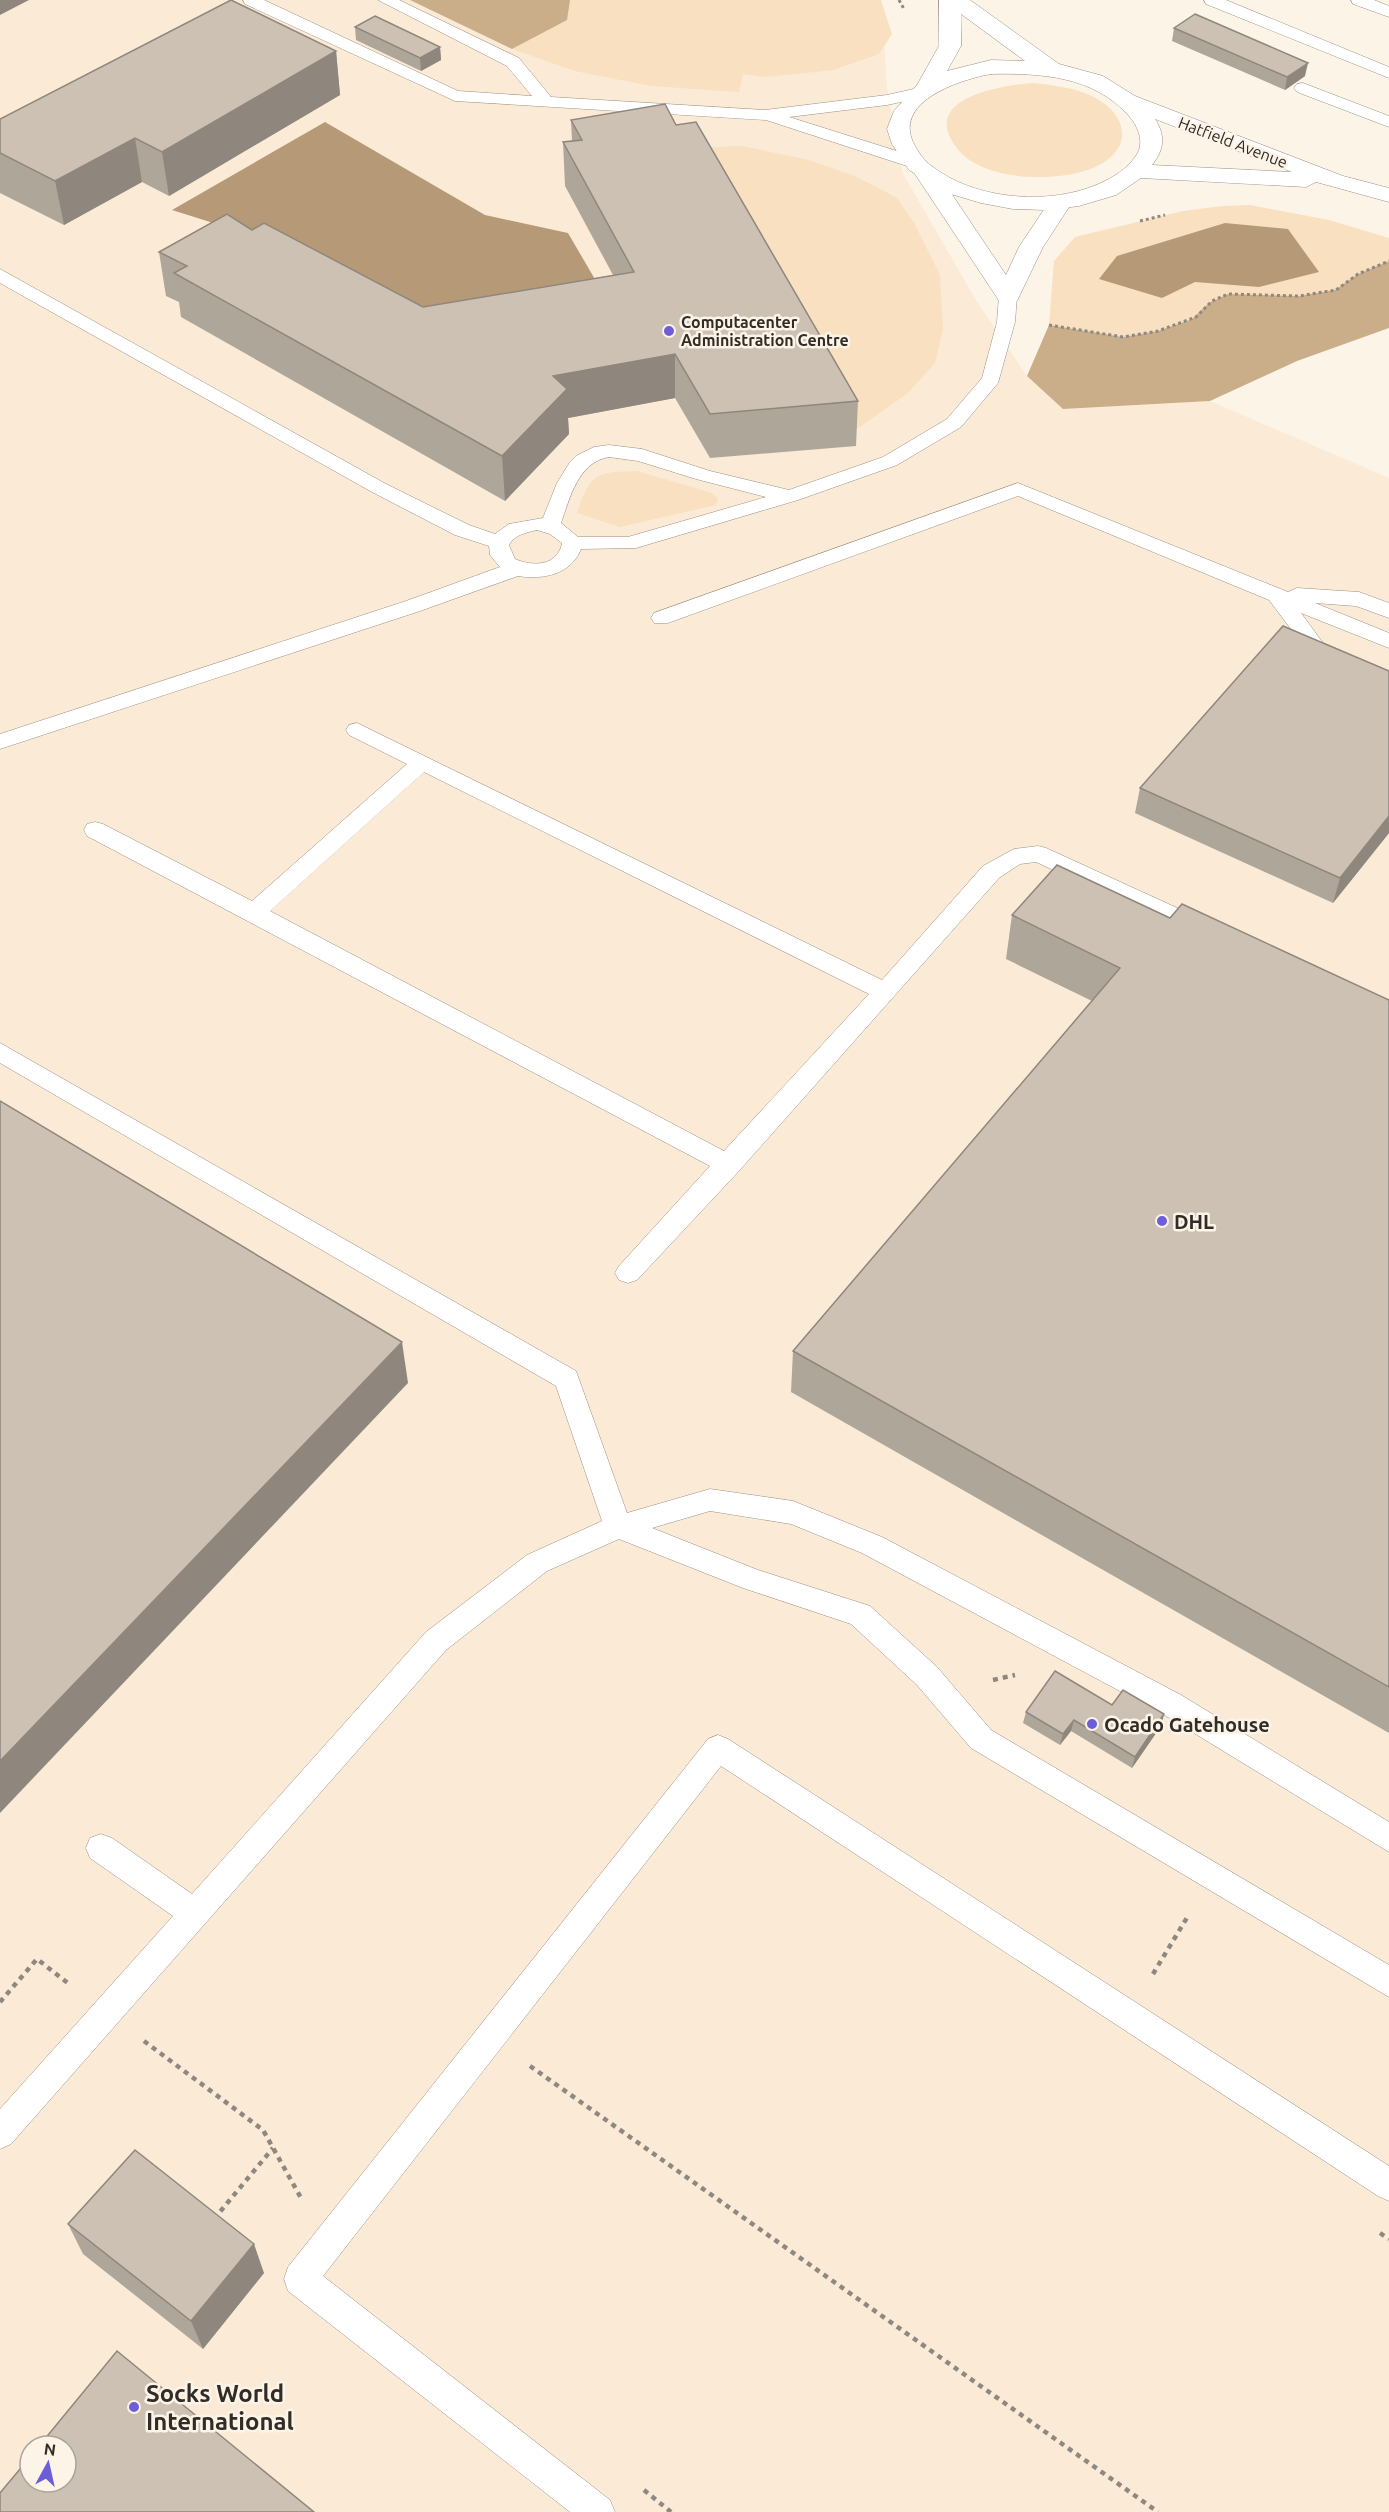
<svg xmlns="http://www.w3.org/2000/svg" width="1389" height="2512" font-family="Ubuntu,sans-serif">
<style>
.built{fill:#fbead5;fill-rule:evenodd}
.green{fill:#f8e0c1}
.forest{fill:#caad89}
.water{fill:#b69a77}
.lines{fill:none;stroke-linecap:round;stroke-linejoin:round}
.service-casing{stroke:#9b9083;stroke-width:1}
.minor-casing{stroke:#9b9083;stroke-width:1}
.tertiary-casing{stroke:#9b9083;stroke-width:1}
.path-far1{stroke:#8f8880;stroke-width:3;stroke-dasharray:3 3;stroke-linecap:butt}
.path{stroke:#8f8880;stroke-width:4.5;stroke-dasharray:5 5;stroke-linecap:butt}
.service{fill:#fff;fill-rule:evenodd}
.minor{fill:#fff;fill-rule:evenodd}
.tertiary{fill:#fff;fill-rule:evenodd}
.wall{fill:#afa69a}
.shaded-wall{fill:#8f877d}
.building{fill:#ccc1b3;stroke:#8f877d;stroke-width:1.5}
.poi-dot{fill:#6b5ed8;stroke:#fdf4e8;stroke-width:2}
.labels{text-anchor:middle;dominant-baseline:central;stroke-width:5;stroke-linejoin:round;paint-order:stroke}
.far-street-label{font-size:16px;fill:#312c27;stroke:#fdf4e8}
.far-poi-label{font-size:16px;font-weight:bold;fill:#312c27;stroke:#fdf4e8;text-anchor:start}
.poi-label{font-size:20px;font-weight:bold;fill:#312c27;stroke:#fdf4e8;text-anchor:start}
.near-poi-label{font-size:24px;font-weight:bold;fill:#312c27;stroke:#fdf4e8;text-anchor:start}
</style>
<rect width="100%" height="100%" fill="#fdf4e8"/>
<path class="built" d="M0,0H881L887,87L902,172L976,300L1027,376L1064,409L1210,401L1389,478V2512H0ZM30,2446H66V2482H30Z"/>
<g class="green">
<polygon points="570,0 881,0 892,34 879,54 833,70 766,77 743,74 739,92 651,86 575,71 512,49 566,20"/>
<path d="M1033,83C1051,85 1070,87 1087,94C1127,110 1138,149 1093,168C1057,183 981,182 956,147C919,98 1002,85 1033,83Z"/>
<polygon points="742,146 809,160 857,177 897,198 914,223 940,275 943,329 935,363 908,393 854,431 694,148"/>
<polygon points="1250,205 1329,220 1389,238 1389,261 1358,274 1336,290 1299,296 1228,294 1196,317 1158,331 1123,337 1049,325 1054,261 1075,237 1183,211 1222,206"/>
<path d="M637,471L712,493L718,499L716,505L620,527L577,513C590,473 597,472 637,471Z"/>
</g>
<g class="forest">
<polygon points="410,0 570,0 567,20 512,49"/>
<polygon points="1389,261 1389,328 1297,361 1210,401 1063,409 1027,376 1049,325 1123,337 1158,331 1192,319 1209,303 1228,294 1299,296 1335,290 1358,274"/>
</g>
<g class="water">
<polygon points="325,122 485,215 568,233 610,305 459,330 283,245 172,210"/>
<polygon points="1225,223 1288,229 1319,272 1259,287 1195,282 1162,298 1099,279 1117,256"/>
</g>
<g class="lines">
<g class="service-casing">
<g id="service">
<polygon points="243,0 264,0 458,91 532,96 507,66 378,0 399,0 519,58 551,97 765,110 887,95 918,88 927,93 924,97 887,105 789,117 919,158 922,162 919,166 907,166 766,120 455,101 245,4"/>
<polygon points="1204,0 1226,0 1389,67 1389,78 1206,4"/>
<polygon points="1351,0 1374,0 1389,6 1389,17 1353,4"/>
<polygon points="1303,83 1389,116 1389,127 1297,92 1294,88 1297,84"/>
<path d="M0,269L386,484L469,525L495,534L509,524L543,518L557,483L570,462L576,456L594,447L609,445L642,449L710,471L789,490L883,457L947,419L982,378L997,322L999,296L1008,290L1017,296L1015,322L998,383L961,427L897,465L798,500L636,548L581,549C571,575 542,580 518,576L420,611L0,749V734L406,601L500,567L490,555L489,546L455,535L372,492L0,283ZM609,457L638,461L696,479L766,497L628,537H578L561,523C570,498 578,462 609,457ZM537,530L550,534L562,543C558,566 533,567 515,559L509,545C515,534 526,533 537,530Z"/>
<polygon points="1018,483 1288,592 1297,588 1359,592 1389,603 1389,618 1356,606 1315,603 1389,633 1389,648 1301,613 1323,643 1389,671 1389,686 1309,653 1269,600 1018,496 668,623 654,623 651,618 654,613"/>
<path d="M357,723L882,980L983,866L1014,849L1038,846L1046,848L1210,923L1214,929L1210,935L1202,937L1194,935L1036,862L1020,864L999,878L738,1172L637,1280L628,1283L619,1280L615,1273L619,1266L710,1166L87,836L84,830L87,824L95,822L103,824L252,901L407,764L349,735L346,730L349,725ZM424,772L869,994L724,1151L270,911Z"/>
<polygon points="0,1043 576,1371 627,1513 710,1489 793,1501 882,1537 1181,1695 1389,1822 1389,1852 1161,1713 862,1553 791,1524 710,1511 652,1528 758,1570 870,1606 937,1667 991,1730 1389,1965 1389,1997 971,1748 917,1685 851,1624 743,1588 619,1539 547,1571 446,1650 11,2144 0,2149 0,2109 173,1916 90,1858 86,1848 90,1838 101,1834 112,1838 192,1894 426,1632 527,1555 602,1521 556,1386 0,1063"/>
<polygon points="718,1735 728,1739 1389,2166 1389,2201 1378,2196 721,1766 323,2276 610,2500 615,2512 570,2512 288,2291 284,2279 288,2267 708,1739"/>
</g>
</g>
<g class="minor-casing">
<polygon id="minor" points="927,167 935,169 1006,275 1019,247 1053,196 1069,196 1073,201 1043,247 1017,301 1008,303 999,301 996,296 915,174 919,169"/>
</g>
<g class="tertiary-casing">
<path id="tertiary" d="M939,0H970L1059,64L1103,76L1135,96L1343,176L1389,188V202L1316,182L1306,187L1141,178L1116,195L1079,206L1046,210L1013,209L981,203L944,192L909,170L892,144L887,129L894,111L917,85L939,46ZM961,14L1025,61L991,60L947,71L961,46ZM991,74C1041,73 1094,76 1129,116C1137,125 1143,138 1139,150C1135,160 1124,170 1114,176C1064,207 980,203 933,167C924,161 918,152 913,142C894,100 963,79 991,74ZM1155,119L1292,172L1152,165C1164,150 1166,136 1155,119Z"/>
</g>
<g class="path-far1">
<polyline points="899,0 904,9"/>
<polyline points="1140,221 1165,215"/>
<polyline points="1049,325 1123,337 1158,331 1196,317 1212,301 1228,294 1299,296 1336,290 1358,274 1389,261"/>
</g>
<g class="path">
<polyline points="993,1680 1015,1675"/>
<polyline points="1153,1974 1188,1916"/>
<polyline points="0,2002 37,1959 69,1984"/>
<polyline points="144,2041 263,2130 301,2198"/>
<polyline points="530,2066 1158,2512"/>
<polyline points="214,2219 273,2148"/>
<polyline points="1380,2233 1389,2239"/>
<polyline points="644,2490 671,2512"/>
</g>
<use href="#service" class="service"/>
<use href="#minor" class="minor"/>
<use href="#tertiary" class="tertiary"/>
</g>
<g class="wall">
<polygon points="355,27 440,47 441,60 421,71 356,40"/>
<polygon points="1174,28 1305,76 1285,90 1172,41"/>
<polygon points="336,51 340,95 169,196 142,182 64,225 0,193 0,119"/>
<polygon points="571,120 676,125 858,401 856,446 710,458 675,398 568,418 569,434 505,501 181,317 179,302 166,296 159,252 252,230 423,307 613,275 565,186 563,142 572,141"/>
<polygon points="1140,788 1389,833 1333,903 1135,813"/>
<polygon points="1012,915 1170,918 1389,1000 1389,1733 791,1392 793,1351 1092,1001 1006,959"/>
<polygon points="1112,1705 1164,1714 1161,1726 1132,1768 1071,1731 1060,1745 1023,1723 1026,1712"/>
<polygon points="68,2224 264,2273 203,2349 83,2254"/>
</g>
<g class="shaded-wall">
<polygon points="0,0 29,0 0,15"/>
<polygon points="440,47 441,60 421,71 420,58"/>
<polygon points="336,51 340,95 169,196 162,152"/>
<polygon points="1308,63 1305,76 1285,90 1287,77"/>
<polygon points="135,138 142,182 64,225 55,181"/>
<polygon points="675,354 675,398 568,418 569,434 505,501 502,456 553,376"/>
<polygon points="1389,816 1389,833 1333,903 1340,878"/>
<polygon points="402,1342 408,1383 0,1813 0,1761"/>
<polygon points="1164,1714 1161,1726 1132,1768 1135,1757"/>
<polygon points="1074,1720 1071,1731 1060,1745 1063,1734"/>
<polygon points="254,2244 264,2273 203,2349 191,2321"/>
</g>
<g class="building">
<polygon points="231,0 336,51 162,152 135,138 55,181 0,153 0,119"/>
<polygon points="1195,14 1308,63 1287,77 1174,28"/>
<polygon points="375,16 440,47 420,58 355,27"/>
<polygon points="665,104 676,125 696,122 858,401 710,414 675,354 553,376 567,389 502,456 174,273 187,266 159,252 227,214 252,230 264,223 423,307 634,272 563,142 582,140 571,120"/>
<polygon points="1283,626 1389,671 1389,816 1340,878 1140,788"/>
<polygon points="1057,865 1170,918 1182,904 1389,1000 1389,1687 793,1351 1120,968 1012,915"/>
<polygon points="0,1101 402,1342 0,1761"/>
<polygon points="1055,1671 1112,1705 1123,1690 1164,1714 1135,1757 1074,1720 1063,1734 1026,1712"/>
<polygon points="135,2150 254,2244 191,2321 68,2224"/>
<polygon points="117,2351 314,2512 0,2512 0,2493 30,2457 30,2482 66,2482 66,2446 39,2446"/>
</g>
<g class="poi-dot">
<circle cx="669" cy="331" r="6"/>
<circle cx="1162" cy="1221" r="6"/>
<circle cx="1092" cy="1724" r="6"/>
<circle cx="134" cy="2407" r="6"/>
</g>
<g class="labels">
<g class="far-street-label">
<text transform="translate(1233 142) rotate(21)">Hatfield Avenue</text>
</g>
<g class="far-poi-label">
<text x="681" y="322">Computacenter<tspan x="681" dy="18">Administration Centre</tspan></text>
</g>
<g class="poi-label">
<text x="1174" y="1221">DHL</text>
<text x="1104" y="1724">Ocado Gatehouse</text>
</g>
<g class="near-poi-label">
<text x="146" y="2393">Socks World<tspan x="146" dy="28">International</tspan></text>
</g>
</g>
<g transform="translate(48 2464) rotate(8)"><circle r="28" fill="#fdf4e8" stroke="#aba49b" stroke-width="1.5"/>
<path d="M0-4.5L10 22L0 15L-10 22Z" fill="#6b5ed8"/>
<text y="-9" font-size="16" font-weight="bold" text-anchor="middle" fill="#312c27">N</text>
</g>
</svg>
